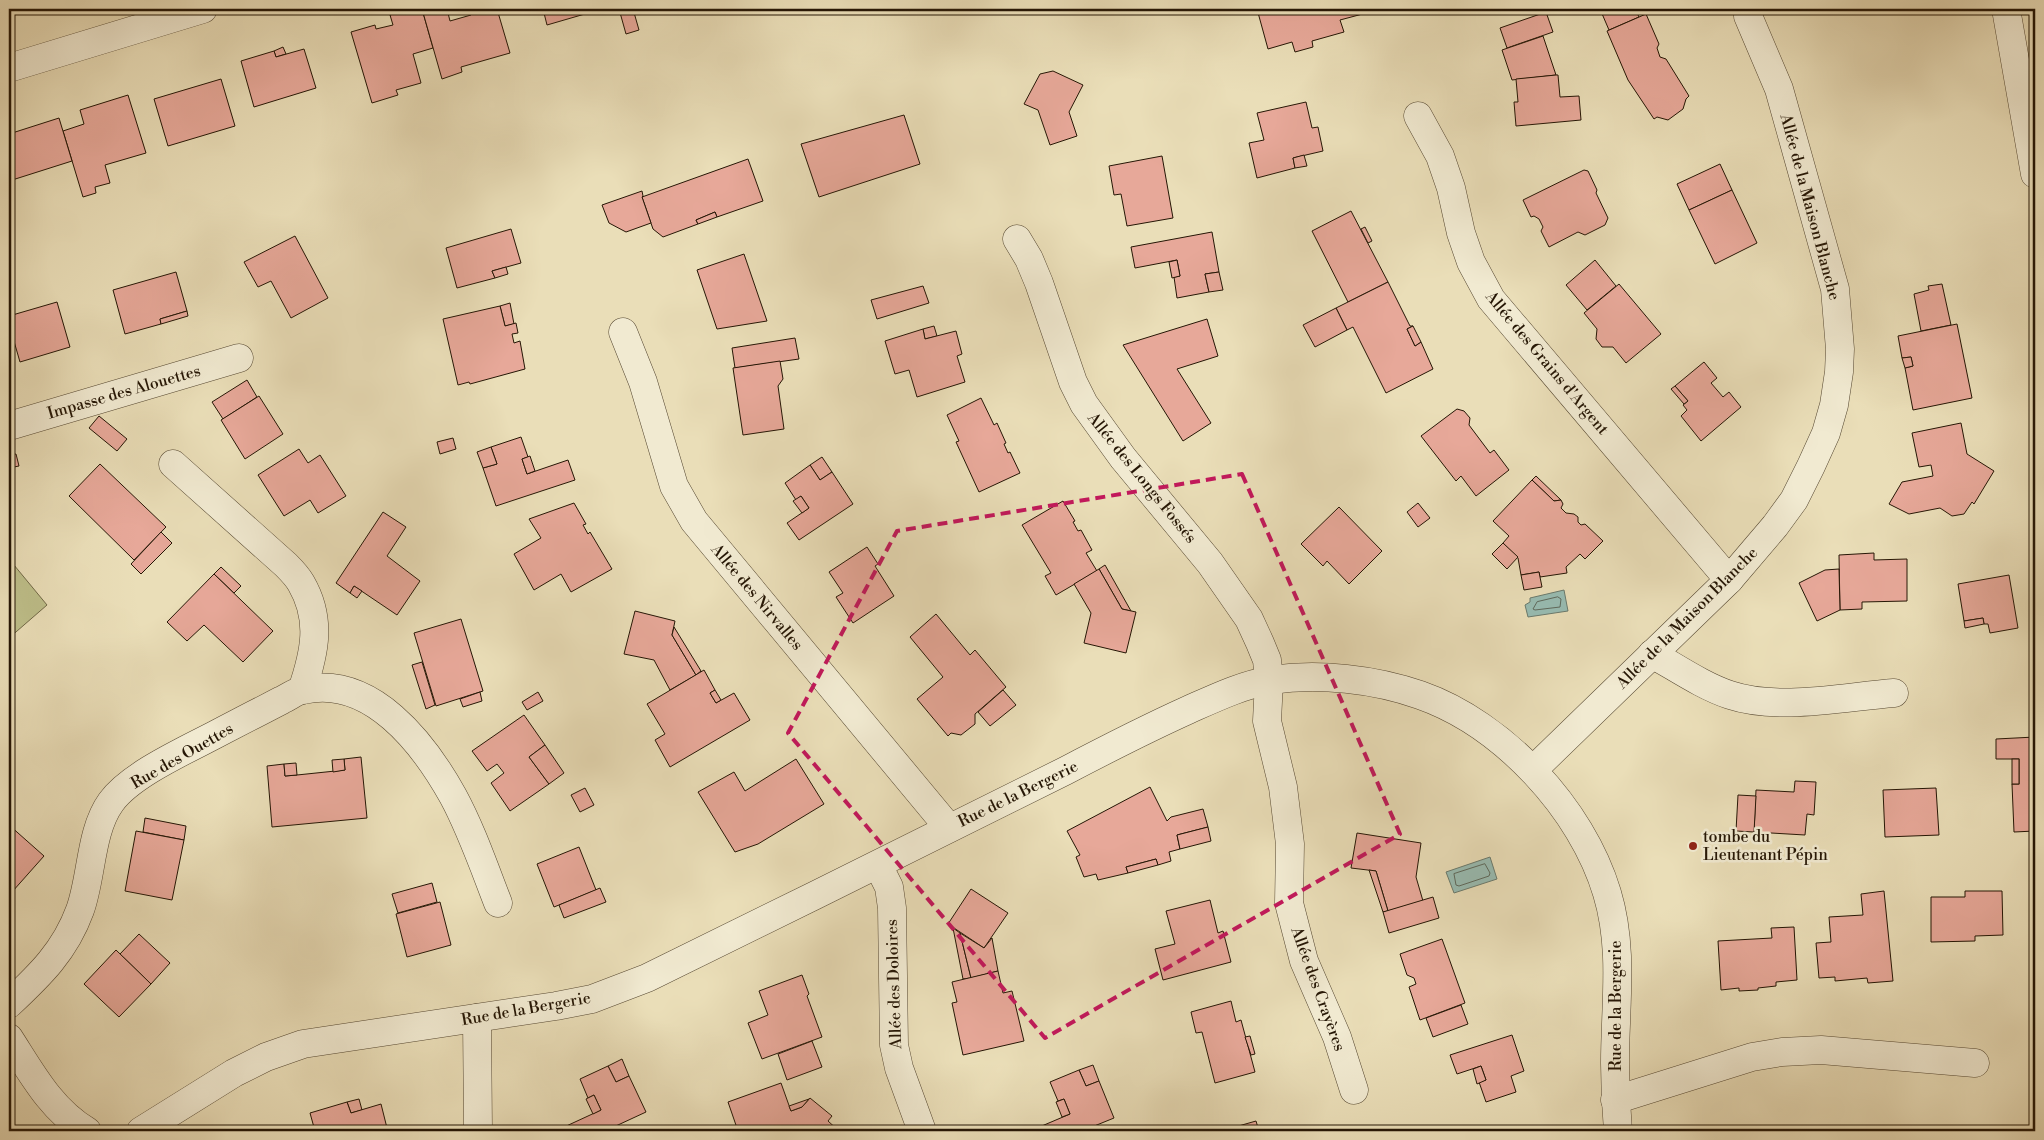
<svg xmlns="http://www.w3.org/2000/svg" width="2044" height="1140" font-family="'Libre Bodoni',serif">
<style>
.green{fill:#bebf8a;stroke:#726a48}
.water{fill:#98bcb2;stroke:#6a7a6d}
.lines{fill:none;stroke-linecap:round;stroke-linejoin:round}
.shore{stroke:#5e695c;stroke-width:1}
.building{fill:#e7a899;stroke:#251605}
.minor-casing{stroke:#564832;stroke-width:29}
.tertiary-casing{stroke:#564832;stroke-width:29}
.minor{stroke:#f1ead1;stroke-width:28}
.tertiary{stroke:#f1ead1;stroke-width:28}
.marked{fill:none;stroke:#c2185b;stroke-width:4;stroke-dasharray:10 6;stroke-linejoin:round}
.poi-dot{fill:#8f2418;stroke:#f1ead1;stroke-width:2}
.labels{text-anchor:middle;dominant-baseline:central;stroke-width:5;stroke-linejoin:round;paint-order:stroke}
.street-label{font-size:16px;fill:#251605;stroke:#f1ead1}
.poi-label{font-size:16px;fill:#251605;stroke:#f1ead1;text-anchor:start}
</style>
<rect width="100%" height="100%" fill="#eadeb8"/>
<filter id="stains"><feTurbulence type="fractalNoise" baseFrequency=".004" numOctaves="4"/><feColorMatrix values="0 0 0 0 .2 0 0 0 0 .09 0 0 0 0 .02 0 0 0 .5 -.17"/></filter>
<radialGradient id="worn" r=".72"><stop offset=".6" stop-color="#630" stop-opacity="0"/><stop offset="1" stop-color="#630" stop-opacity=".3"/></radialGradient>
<polygon class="green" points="9,559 47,605 9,638"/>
<g class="water">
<polygon points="1564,590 1568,611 1528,617 1525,605 1530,602 1530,598"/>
<polygon points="1490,857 1497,879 1454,893 1446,872"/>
</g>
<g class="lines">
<g class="shore">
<polygon points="1558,597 1561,599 1560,607 1535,610 1533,609 1537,602"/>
<polygon points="1485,864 1490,873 1489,876 1459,886 1456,885 1454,874"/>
</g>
</g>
<g class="building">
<polygon points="411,9 422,9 433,48 413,54 421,83 396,90 398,95 372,103 351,32 375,25 376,29 393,25 390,15"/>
<polygon points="422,9 447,9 450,21 471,15 470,9 497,9 510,53 461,67 462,72 442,79"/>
<polygon points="543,9 602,9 547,25"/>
<polygon points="619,9 633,9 639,30 626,34"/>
<polygon points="1257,9 1370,9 1370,12 1340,20 1344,32 1312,41 1313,47 1295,52 1292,42 1268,49"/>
<polygon points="1600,9 1635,9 1639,17 1609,30"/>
<polygon points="1546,12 1553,32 1507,48 1500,28"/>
<polygon points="1646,14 1659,44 1657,48 1660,57 1666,59 1689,96 1686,99 1683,109 1668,120 1657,117 1654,119 1628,80 1607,31"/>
<polygon points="1543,36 1556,75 1512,80 1502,50"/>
<polygon points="283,47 286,54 276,57 274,51"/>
<polygon points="304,49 316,88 254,107 241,61 274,51 276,57"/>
<polygon points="1053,71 1083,85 1069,112 1077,136 1050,145 1038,110 1024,104 1040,74"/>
<polygon points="1556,75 1558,75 1560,97 1579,96 1581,120 1516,126 1514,102 1518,102 1516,79"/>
<polygon points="221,79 235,126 168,146 154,99"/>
<polygon points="128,95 146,153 105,165 110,183 95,187 96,193 83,197 63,131 84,124 80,110"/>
<polygon points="1306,102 1312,128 1318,127 1323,151 1293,158 1295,168 1257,178 1249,143 1264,140 1257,113"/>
<polygon points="904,115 920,164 819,197 801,144"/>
<polygon points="59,118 72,161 9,181 9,134"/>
<polygon points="1304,155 1307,166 1295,168 1293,158"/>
<polygon points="1162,156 1173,218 1127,226 1121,194 1114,195 1109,166"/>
<polygon points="748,159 763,201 717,217 715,212 696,220 698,224 663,237 653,229 642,197"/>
<polygon points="1720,164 1732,190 1689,210 1677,184"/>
<polygon points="1584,170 1588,171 1597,190 1596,193 1608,218 1605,225 1585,235 1578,232 1549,247 1541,231 1543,227 1539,219 1534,216 1531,217 1523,200"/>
<polygon points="1732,190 1757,243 1715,264 1689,210"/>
<polygon points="642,191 643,196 642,197 651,223 626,232 609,223 602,205"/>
<polygon points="1351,211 1388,282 1348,302 1312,231"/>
<polygon points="715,212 717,217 698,224 696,220"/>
<polygon points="1365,227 1372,241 1368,243 1361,229"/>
<polygon points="511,229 521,263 492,271 495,278 457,288 446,248"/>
<polygon points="1212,232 1219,272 1205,274 1209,292 1177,298 1174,277 1180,276 1177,260 1135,268 1131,247"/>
<polygon points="295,236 328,298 291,318 271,281 258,287 244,262"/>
<polygon points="744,254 767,321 717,329 697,270"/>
<polygon points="1177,260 1180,276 1172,278 1169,262"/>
<polygon points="1595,260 1616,286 1587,310 1566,285"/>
<polygon points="506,267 508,274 495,278 492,271"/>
<polygon points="176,272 187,311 160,319 161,324 125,334 113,290"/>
<polygon points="1219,272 1223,290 1209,292 1205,274"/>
<polygon points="1388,282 1410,326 1413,326 1407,329 1415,346 1421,342 1433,369 1386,393 1353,327 1347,330 1336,308"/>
<polygon points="1619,284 1661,334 1626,363 1613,347 1602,347 1596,339 1597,329 1584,313"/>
<polygon points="1942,284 1951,325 1921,331 1914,294 1929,290 1928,286"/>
<polygon points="923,286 929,303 877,319 871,300"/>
<polygon points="57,302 70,347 20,362 9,324 9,316"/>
<polygon points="510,303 514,324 505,326 500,306"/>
<polygon points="500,306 505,326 516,323 518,333 512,334 514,343 520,341 525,369 470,384 469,382 458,385 443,319"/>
<polygon points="1336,308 1347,330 1315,347 1303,325"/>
<polygon points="187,311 188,316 161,324 160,319"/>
<polygon points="1207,319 1218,356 1177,369 1211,423 1183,441 1123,345"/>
<polygon points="1957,324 1972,398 1913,410 1905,368 1913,366 1911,357 1902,358 1898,336"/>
<polygon points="934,326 937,336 925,339 923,329"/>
<polygon points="1413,326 1421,342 1415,346 1407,329"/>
<polygon points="923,329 925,339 956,331 962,354 957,356 965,382 917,397 909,370 895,374 885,341"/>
<polygon points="795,338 799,359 735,368 732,348"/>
<polygon points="1911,357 1913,366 1905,368 1902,358"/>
<polygon points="780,361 783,379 778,386 784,429 743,435 733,368"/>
<polygon points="1704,362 1717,378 1711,383 1723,397 1729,392 1741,407 1701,441 1681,416 1687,410 1683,405 1688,401 1675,386"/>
<polygon points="247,380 257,397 223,419 212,402"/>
<polygon points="1675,386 1688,401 1684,404 1671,389"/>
<polygon points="259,396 283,434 245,459 221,420"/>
<polygon points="981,398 994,425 997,423 1006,443 1004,444 1008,453 1010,452 1020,473 979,492 956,442 959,441 947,415"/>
<polygon points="1457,409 1464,411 1470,418 1469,425 1490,453 1494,450 1509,470 1476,496 1461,476 1456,481 1421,436"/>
<polygon points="99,416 127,439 117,451 89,428"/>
<polygon points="1961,423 1967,454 1994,471 1974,504 1972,502 1964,514 1952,516 1940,508 1909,514 1889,504 1902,482 1933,476 1931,465 1919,467 1912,433"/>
<polygon points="521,437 528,457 522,459 527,474 568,460 575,480 496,506 483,468 497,464 491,447"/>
<polygon points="453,438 456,449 440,454 437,442"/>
<polygon points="491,447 497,464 483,468 477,452"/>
<polygon points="299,449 308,463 320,455 346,496 318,513 310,500 284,516 258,475"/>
<polygon points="16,454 19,466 9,468 9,455"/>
<polygon points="530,456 535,471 527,474 522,459"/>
<polygon points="822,457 832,472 820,480 810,465"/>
<polygon points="100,464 166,527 134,560 69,496"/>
<polygon points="810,465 820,480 832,472 853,504 799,540 787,523 809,508 801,496 796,500 785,483"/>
<polygon points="1536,476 1561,500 1554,501 1532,480"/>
<polygon points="1532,480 1554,501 1561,500 1563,504 1561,508 1566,513 1574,514 1578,517 1578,522 1581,525 1585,524 1603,541 1585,559 1580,554 1566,567 1567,573 1540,577 1539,572 1521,575 1518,558 1503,543 1509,536 1493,521"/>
<polygon points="801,496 809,508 802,513 793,501"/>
<polygon points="1063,501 1075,521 1073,522 1078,531 1081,530 1092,550 1086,553 1097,571 1056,595 1045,576 1051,573 1022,525"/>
<polygon points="574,503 586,524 583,525 588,534 590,532 612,569 571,592 561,574 534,590 514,554 541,538 529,519"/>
<polygon points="1418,503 1430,518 1418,527 1407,512"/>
<polygon points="1339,507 1382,551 1349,584 1327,561 1323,566 1301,544"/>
<polygon points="383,512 406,527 387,556 420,581 397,615 354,586 350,593 336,583"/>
<polygon points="161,532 172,543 141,574 131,564"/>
<polygon points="1503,543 1518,557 1507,569 1492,554"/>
<polygon points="867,547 878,564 875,566 894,596 853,623 836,597 843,593 829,572"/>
<polygon points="1874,553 1874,560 1907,559 1907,601 1862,602 1862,609 1840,610 1839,555"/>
<polygon points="1105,565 1131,611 1122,609 1099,569"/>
<polygon points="221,567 241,586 234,593 214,574"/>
<polygon points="1099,569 1122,609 1136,612 1126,653 1084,643 1091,613 1074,584"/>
<polygon points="1839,569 1840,610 1817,621 1799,583 1825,570"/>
<polygon points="1539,572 1542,587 1524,590 1521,575"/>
<polygon points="214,574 273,631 243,662 204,625 187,641 167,622"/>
<polygon points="2009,575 2018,628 1990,633 1988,624 1984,624 1983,618 1964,621 1958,584"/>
<polygon points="354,586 362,591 357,598 350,593"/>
<polygon points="635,611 675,621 672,635 696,675 670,690 654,660 624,654"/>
<polygon points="936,614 970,655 975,650 1006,687 975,714 975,724 961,735 951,733 948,736 917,699 943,677 910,637"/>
<polygon points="1983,618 1984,624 1965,628 1964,621"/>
<polygon points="461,619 483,691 436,706 414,633"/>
<polygon points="674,627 701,671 696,675 672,635"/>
<polygon points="422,662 435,705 426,709 412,665"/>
<polygon points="704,670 715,690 710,693 716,703 734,693 750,720 670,767 655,740 665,734 647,704"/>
<polygon points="715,690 721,700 716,703 710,693"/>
<polygon points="1003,690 1016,705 990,726 978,712"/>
<polygon points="480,692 482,701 463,707 460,699"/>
<polygon points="538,692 543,701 527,710 522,702"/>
<polygon points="524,715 545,745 529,757 549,784 510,811 491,783 504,773 497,764 487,771 472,751"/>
<polygon points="2035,737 2035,831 2014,832 2012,784 2019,784 2019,759 1996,759 1996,739"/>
<polygon points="545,745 564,773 549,784 529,757"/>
<polygon points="361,757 367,818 272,827 267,766 284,764 285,776 297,775 345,770 344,759"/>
<polygon points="344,759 345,770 333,772 332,760"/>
<polygon points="796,759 824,804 758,844 735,852 698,792 734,772 745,791"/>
<rect x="2012" y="759" width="7" height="25"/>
<polygon points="296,763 297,775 285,776 284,764"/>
<polygon points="1795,781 1816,782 1814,815 1807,814 1805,835 1754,832 1756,790 1794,792"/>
<polygon points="1150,787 1167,821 1171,817 1203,809 1208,827 1177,835 1180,849 1169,852 1171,861 1158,865 1156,859 1126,867 1128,873 1098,880 1096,874 1084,877 1076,857 1080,855 1067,831"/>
<polygon points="585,788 594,805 580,812 571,795"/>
<polygon points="1936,788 1939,835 1885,837 1883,790"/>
<polygon points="1738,795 1756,796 1754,832 1736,831"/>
<polygon points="145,818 186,826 184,840 143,832"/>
<polygon points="9,825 44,856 12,892 9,890"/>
<polygon points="1208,827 1211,841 1180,849 1177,835"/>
<polygon points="136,831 184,840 172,900 125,891"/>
<polygon points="1357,833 1421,843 1416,877 1423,901 1388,911 1376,871 1351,868"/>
<polygon points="579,847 596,890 554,907 537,864"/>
<polygon points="1156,859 1158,865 1128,873 1126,867"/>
<polygon points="1369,870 1376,871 1388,911 1383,912"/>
<polygon points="432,883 437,902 398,913 392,894"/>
<polygon points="600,888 606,902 564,918 559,905"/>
<polygon points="971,889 1008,913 984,948 948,924"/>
<polygon points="1884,891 1893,981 1868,983 1867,978 1835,981 1835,977 1819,978 1816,943 1831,942 1829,917 1863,915 1861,894"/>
<polygon points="1965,891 2002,891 2003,935 1975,936 1975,941 1931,942 1931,897 1965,897"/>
<polygon points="1433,897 1439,918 1389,933 1383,912"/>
<polygon points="1210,900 1218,933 1223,931 1231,962 1163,980 1155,949 1175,944 1166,911"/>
<polygon points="440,902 451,945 407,957 396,914"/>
<polygon points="1794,927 1797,980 1776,982 1776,986 1758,988 1758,990 1739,991 1739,988 1721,990 1718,941 1772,938 1771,928"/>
<polygon points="953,928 960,933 971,978 963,979"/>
<polygon points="960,933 984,948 992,938 998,971 971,978"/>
<polygon points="139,934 170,963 151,984 120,954"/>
<polygon points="1442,939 1465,1003 1420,1020 1409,987 1416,984 1414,978 1407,975 1400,954"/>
<polygon points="116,950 151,984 119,1017 84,984"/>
<polygon points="998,971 1003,993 1012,991 1024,1041 963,1055 952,1003 957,1002 952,982"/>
<polygon points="802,975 809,994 807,996 822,1037 762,1059 748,1023 768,1015 759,991"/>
<polygon points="1231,1001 1236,1022 1241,1020 1255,1072 1215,1083 1202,1032 1196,1033 1191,1012"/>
<polygon points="1461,1005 1468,1024 1433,1037 1426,1018"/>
<polygon points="1512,1035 1524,1071 1511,1076 1516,1092 1486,1102 1479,1082 1486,1080 1481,1066 1457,1074 1450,1055"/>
<polygon points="1250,1036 1255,1054 1251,1055 1245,1037"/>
<polygon points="812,1041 822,1067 787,1080 778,1054"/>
<polygon points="622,1059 629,1076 616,1082 608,1066"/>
<polygon points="1093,1065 1099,1081 1086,1086 1079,1070"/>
<polygon points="608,1066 616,1082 629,1076 646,1112 605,1131 564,1131 562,1128 601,1110 594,1095 588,1098 580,1079"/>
<polygon points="1481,1066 1486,1080 1477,1084 1473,1069"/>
<polygon points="1079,1070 1086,1086 1099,1081 1114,1118 1082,1131 1030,1131 1070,1114 1064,1099 1058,1101 1050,1082"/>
<polygon points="781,1083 791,1111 802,1107 810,1098 832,1116 828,1121 839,1131 747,1131 745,1130 738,1131 728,1102"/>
<polygon points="594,1095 601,1110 593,1114 586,1099"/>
<polygon points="359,1099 362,1110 351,1113 347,1102"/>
<polygon points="809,1099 802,1107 791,1111 789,1106"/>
<polygon points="1064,1099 1070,1114 1062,1117 1056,1102"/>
<polygon points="347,1102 351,1113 381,1104 387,1128 383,1129 384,1131 315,1131 310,1113"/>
<polygon points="1256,1121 1259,1131 1221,1131"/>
</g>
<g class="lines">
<g class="minor-casing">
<g id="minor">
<polyline points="9,68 203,9"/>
<polyline points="1418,116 1440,156 1451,188 1461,233 1471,262 1491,299 1729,580"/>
<polyline points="1017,239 1029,259 1039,283 1073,382 1084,404 1123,458 1210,563 1249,619 1260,643 1267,660 1269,681 1267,721 1283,787 1290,844 1289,903 1304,961 1337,1037 1354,1090"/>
<polyline points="623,332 643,382 674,486 694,521 949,828"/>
<polyline points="9,426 239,358"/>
<path d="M173,464L286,565C291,570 297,576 301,583C322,619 315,652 302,690"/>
<path d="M1652,654C1677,668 1703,686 1730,695C1778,711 1843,697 1894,693"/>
<polyline points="1533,770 1729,580 1775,526 1794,500 1811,466 1826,433 1834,405 1839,372 1840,349 1835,289 1779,89 1748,16"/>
<polyline points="878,865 889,887 892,908 894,1045 899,1068 922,1131"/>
<path d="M9,1004C40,975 65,951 80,910C92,877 90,831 111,802C132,773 191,748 224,730C243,720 263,710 282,700C289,697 296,691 303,690C371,674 424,744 453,796C471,829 484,867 498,903"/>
<polyline points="477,1018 478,1131"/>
<polyline points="1615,1100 1752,1057 1782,1052 1821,1050 1975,1063"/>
<path d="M141,1131L234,1073L266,1057L303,1044L556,1006L592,999L647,978C787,910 925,840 1065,771C1105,750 1146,729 1188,710C1215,698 1242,685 1271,680C1319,673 1374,679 1420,695C1503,724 1582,809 1607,893C1624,949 1615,1005 1615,1063C1615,1086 1616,1108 1618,1131"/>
</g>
</g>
<g class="tertiary-casing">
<g id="tertiary">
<polyline points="2006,9 2035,174"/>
<path d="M9,1038C31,1072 51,1110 87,1131"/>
</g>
</g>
<use href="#minor" class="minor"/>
<use href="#tertiary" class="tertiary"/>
</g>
<path class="marked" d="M1242,474L1400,834L1045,1038L788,733L897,531Z"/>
<circle class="poi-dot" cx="1693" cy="846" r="5"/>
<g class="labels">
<g class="street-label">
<text transform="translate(1810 207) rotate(75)">Allée de la Maison Blanche</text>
<text transform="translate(1547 363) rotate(50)">Allée des Grains d'Argent</text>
<text transform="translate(124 392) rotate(-16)">Impasse des Alouettes</text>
<text transform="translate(1142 478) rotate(51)">Allée des Longs Fossés</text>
<text transform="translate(757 597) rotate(50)">Allée des Nirvalles</text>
<text transform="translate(1687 618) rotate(-45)">Allée de la Maison Blanche</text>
<text transform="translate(182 756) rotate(-30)">Rue des Ouettes</text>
<text transform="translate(1018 794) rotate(-26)">Rue de la Bergerie</text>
<text transform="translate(894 984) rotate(-92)">Allée des Doloires</text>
<text transform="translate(1318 989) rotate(70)">Allée des Crayères</text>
<text transform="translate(1616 1006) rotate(-90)">Rue de la Bergerie</text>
<text transform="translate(526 1009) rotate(-10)">Rue de la Bergerie</text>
</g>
<g class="poi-label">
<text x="1703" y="837">tombe du<tspan x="1703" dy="18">Lieutenant Pépin</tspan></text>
</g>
</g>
<rect width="2044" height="1140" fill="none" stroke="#eadeb8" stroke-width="30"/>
<rect x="10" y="10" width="2024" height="1120" fill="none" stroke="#251605" stroke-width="2.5"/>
<rect x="15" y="15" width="2014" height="1110" fill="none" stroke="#251605"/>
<rect width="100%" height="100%" filter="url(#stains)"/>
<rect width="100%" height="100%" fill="url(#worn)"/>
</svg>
